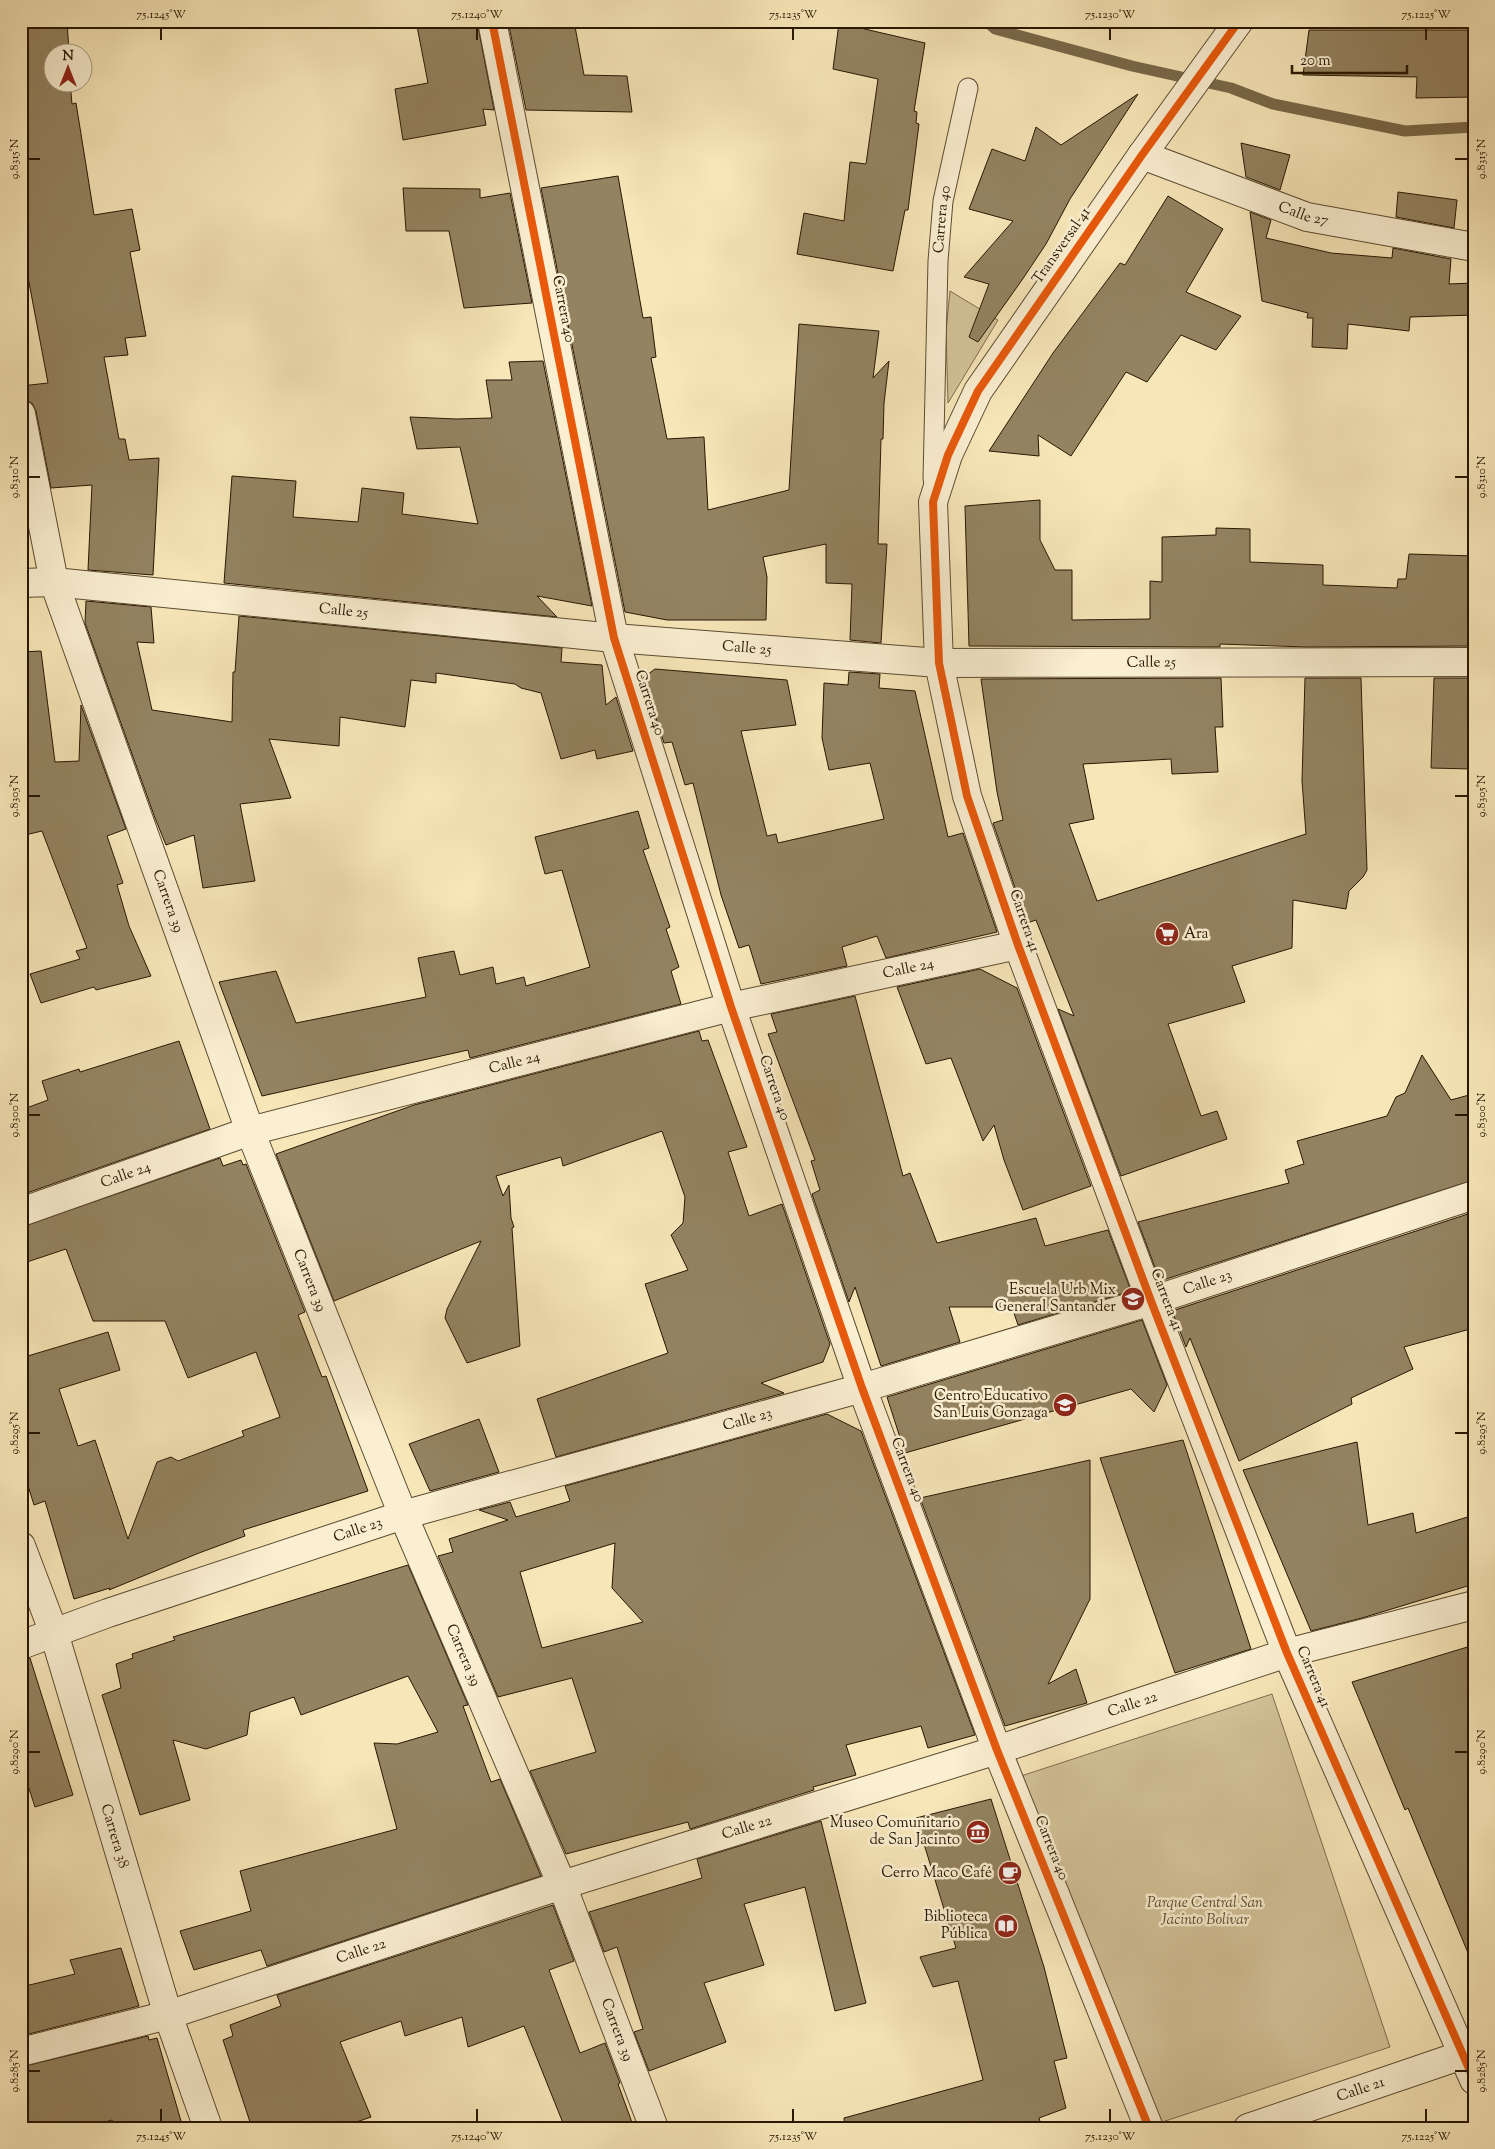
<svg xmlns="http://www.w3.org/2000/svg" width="1495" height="2149" font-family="'Sorts Mill Goudy',serif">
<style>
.green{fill:#d4c399;stroke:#7e6d4e}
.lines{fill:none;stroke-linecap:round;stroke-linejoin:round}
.stream{stroke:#79694a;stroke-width:11}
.building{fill:#938361;stroke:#271702;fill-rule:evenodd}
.service-casing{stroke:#5b4b30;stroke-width:21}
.minor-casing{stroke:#5b4b30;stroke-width:30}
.tertiary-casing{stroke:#5b4b30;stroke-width:30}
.service{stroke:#faefd1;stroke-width:19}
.minor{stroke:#faefd1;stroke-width:28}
.tertiary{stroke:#faefd1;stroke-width:28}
.cycleway-casing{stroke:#faefd1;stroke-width:11}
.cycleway{stroke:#e8590c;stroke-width:8}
.ticks{fill:none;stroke:#271702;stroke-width:2}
.labels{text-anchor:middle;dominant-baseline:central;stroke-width:5;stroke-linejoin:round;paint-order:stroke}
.street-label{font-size:15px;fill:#271702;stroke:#faefd1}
.poi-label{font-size:15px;fill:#271702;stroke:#faefd1;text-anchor:end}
.park-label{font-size:15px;font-style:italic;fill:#5b4b2f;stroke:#faefd1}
.neatline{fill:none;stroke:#271702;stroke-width:2}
.ticks-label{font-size:12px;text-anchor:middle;fill:#271702}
</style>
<rect width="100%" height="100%" fill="#f7e6b8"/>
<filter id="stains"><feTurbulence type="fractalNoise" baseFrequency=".004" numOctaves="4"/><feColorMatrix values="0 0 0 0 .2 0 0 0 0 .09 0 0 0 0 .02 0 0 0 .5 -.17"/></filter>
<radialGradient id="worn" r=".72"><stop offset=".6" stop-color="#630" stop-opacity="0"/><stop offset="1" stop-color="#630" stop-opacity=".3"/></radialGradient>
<g class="green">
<polygon points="950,291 998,320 948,403 946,331"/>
<polygon points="1272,1694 1390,2047 1144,2128 1021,1776"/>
</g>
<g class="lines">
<polyline class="stream" points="986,21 995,29 1132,66 1231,88 1273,104 1405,131 1474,127"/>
</g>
<g class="building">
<polygon points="21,21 67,21 69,52 52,52 52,82 70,82 72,104 76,103 94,215 132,209 140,250 130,252 146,336 125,338 128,355 104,357 119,439 125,439 129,460 159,458 153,575 88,570 92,485 51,488 36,411 32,403 21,399 21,386 48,383 21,240"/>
<polygon points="416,21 477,21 494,110 483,109 486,125 403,140 395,89 428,83"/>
<polygon points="508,21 574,21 584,75 627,76 632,112 526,110"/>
<polygon points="839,23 925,43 914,111 917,112 916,123 919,124 908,210 905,210 893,271 797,254 804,213 844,221 850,162 866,164 878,79 833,69"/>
<polygon points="1309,30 1474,30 1474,97 1416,98 1417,77 1303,75"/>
<polygon points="1138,94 1070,199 1046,244 1022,280 978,342 969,337 989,284 964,277 1013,221 969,209 992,149 1025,161 1036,127 1061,145"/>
<polygon points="1241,143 1290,155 1280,190 1246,177"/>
<polygon points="618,176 643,318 651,317 656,357 651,358 667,439 704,437 708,510 789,490 799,324 879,331 873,378 889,361 884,403 883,439 881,439 878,544 887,544 881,643 850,640 852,584 826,583 826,544 763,557 767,577 766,620 667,620 625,612 541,188"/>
<polygon points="403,188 480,189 480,198 510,193 532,303 464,308 449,231 406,231"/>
<polygon points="1398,192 1457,200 1454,228 1396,217"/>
<polygon points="1168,196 1223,229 1186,292 1241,316 1216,350 1181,335 1147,382 1126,372 1071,456 1038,435 1039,456 989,451 1053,353 1120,263 1125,265"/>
<polygon points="1250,212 1271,220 1266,238 1331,253 1392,258 1393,248 1451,259 1449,284 1474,283 1474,315 1410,317 1409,331 1348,324 1347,349 1312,347 1313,318 1307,318 1308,313 1262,301"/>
<polygon points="543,361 592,606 537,596 557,617 224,583 232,476 296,481 293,517 358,522 362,488 404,493 402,514 478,524 460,447 417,449 410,417 456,419 492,418 486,380 512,380 509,362"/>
<polygon points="1040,500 1040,540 1055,570 1072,570 1072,620 1150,619 1150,581 1162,582 1162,537 1216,535 1216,528 1250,529 1250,562 1323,565 1323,585 1397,588 1398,579 1406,579 1409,554 1474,556 1474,646 1306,647 1220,644 1220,647 969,646 965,506"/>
<polygon points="86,601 151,607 154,643 137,642 152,710 232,722 233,672 235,672 239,616 562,648 561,662 602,665 606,705 616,697 633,751 597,759 595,750 561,759 541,693 521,688 515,684 436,673 436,683 411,680 405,727 340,717 339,746 269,739 291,798 240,804 255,881 203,888 194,835 166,845 155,818 85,623"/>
<polygon points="41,651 55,762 79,761 81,705 126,829 107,836 123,883 117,885 129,926 151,976 96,990 94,987 41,1003 30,974 80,959 76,951 87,948 42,831 21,836 21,652"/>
<polygon points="655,669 787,680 796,725 741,731 767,836 776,834 778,843 884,819 870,763 829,770 822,738 824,683 848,685 849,672 880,674 879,688 915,691 948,837 963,833 997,932 886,958 877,936 842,947 847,966 761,984 749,945 739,948 721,895 693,783 685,785 672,742 664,743 643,678"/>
<polygon points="1221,678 1223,727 1215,727 1218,772 1172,774 1171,759 1083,764 1094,819 1069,824 1097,901 1306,834 1302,781 1305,678 1361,678 1367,870 1363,877 1349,891 1346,909 1293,900 1292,948 1232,966 1245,1002 1168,1024 1201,1116 1217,1111 1227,1139 1121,1176 1058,1009 1074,1016 1036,920 1027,923 993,823 1003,820 997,792 981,679"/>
<polygon points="1434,678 1474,678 1472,769 1431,768"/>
<polygon points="638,811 649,848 643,850 670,927 666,929 679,967 671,971 681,1004 470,1058 468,1050 262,1096 219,982 276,971 296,1023 426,997 418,958 454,951 460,975 493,967 496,984 524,977 526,986 590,967 562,870 545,874 535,837"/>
<polygon points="980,969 1017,988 1091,1186 1023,1210 1004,1160 994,1125 983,1141 951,1058 926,1064 897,987"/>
<polygon points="855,996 903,1176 910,1173 937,1243 1036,1218 1045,1246 1108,1230 1131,1291 1018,1325 1012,1307 949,1307 960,1342 881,1366 855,1287 849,1302 812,1194 820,1190 811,1161 815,1160 768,1034 777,1032 771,1014"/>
<polygon points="699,1031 702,1041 708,1040 747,1147 728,1152 749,1216 782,1204 830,1344 823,1362 761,1383 784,1393 556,1457 537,1399 668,1353 645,1284 688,1270 671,1235 683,1223 685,1197 662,1131 563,1166 561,1157 496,1176 503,1196 509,1185 511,1218 514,1227 512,1228 520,1346 467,1363 445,1318 447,1309 481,1241 334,1301 276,1154 414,1105"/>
<polygon points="179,1041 210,1129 21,1195 21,1110 48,1100 42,1081 79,1069 80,1072"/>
<polygon points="1422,1055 1451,1100 1469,1095 1474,1112 1474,1180 1160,1281 1138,1222 1289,1183 1285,1170 1304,1164 1297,1141 1387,1116 1396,1097 1405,1093"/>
<polygon points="220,1158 223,1166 241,1160 243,1165 246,1164 305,1312 298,1315 322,1377 326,1376 368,1491 243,1530 245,1536 199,1553 109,1590 110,1588 74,1599 45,1501 34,1505 21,1463 21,1358 108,1332 120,1370 59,1389 78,1446 95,1440 128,1539 157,1462 171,1457 178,1461 244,1436 242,1431 280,1417 256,1352 188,1378 165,1321 93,1321 66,1249 21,1264 21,1227"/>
<polygon points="1474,1212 1474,1328 1404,1347 1413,1369 1351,1398 1352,1404 1239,1461 1190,1338 1186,1347 1172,1311"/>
<polygon points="1142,1320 1167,1385 1154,1412 1131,1389 905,1453 887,1397"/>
<path d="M827,1414L861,1431L975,1735L928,1748L921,1726L846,1745L856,1775L813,1787L814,1790L690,1829L688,1822L566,1854L530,1771L596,1752L572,1678L498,1697L438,1556L453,1552L449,1539L508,1520L479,1510L510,1502L516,1517L570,1501L565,1486ZM615,1543L612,1588L643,1622L542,1648L520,1572Z"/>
<polygon points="479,1419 499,1472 430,1491 409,1444"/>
<polygon points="1183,1440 1251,1649 1175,1673 1100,1458"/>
<polygon points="1357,1442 1368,1525 1413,1513 1416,1533 1474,1515 1474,1584 1362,1618 1311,1631 1243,1470"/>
<polygon points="1090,1460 1090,1599 1048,1684 1076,1669 1087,1703 1005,1726 920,1498"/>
<polygon points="408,1565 468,1705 463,1706 491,1782 500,1779 541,1876 267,1966 261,1950 194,1970 180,1931 251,1911 240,1871 397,1829 374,1743 397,1744 438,1732 408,1676 301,1715 294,1697 250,1712 247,1735 206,1749 173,1740 190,1800 140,1815 102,1695 121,1688 116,1664 133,1658 132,1654 175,1640 173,1637"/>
<polygon points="1474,1645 1474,1965 1473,1965 1408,1808 1405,1810 1352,1682"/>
<polygon points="30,1658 73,1795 35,1807 21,1764 21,1660"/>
<polygon points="991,1799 1044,1967 1067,2058 1054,2061 1066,2108 1039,2118 1042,2128 845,2128 844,2118 983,2080 958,1981 933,1987 920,1957 956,1948 916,1818"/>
<polygon points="821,1821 866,2003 835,2011 805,1887 744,1904 764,1965 704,1983 726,2042 649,2071 634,2032 643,2029 617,1947 604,1952 589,1912 702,1878 697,1859"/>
<polygon points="553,1905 574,1961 549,1970 580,2053 605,2043 620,2083 618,2084 634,2128 565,2128 524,2026 468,2047 462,2017 405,2036 401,2021 340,2042 371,2117 339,2128 252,2128 223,2040 233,2036 230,2025 281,2006 277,1995"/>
<polygon points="121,1948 139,2006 21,2036 21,1987 75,1974 70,1960"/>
<polygon points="148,2036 149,2040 157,2038 183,2128 115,2128 112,2120 84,2128 21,2128 21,2067"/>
</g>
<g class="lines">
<g class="service-casing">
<g id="service">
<path id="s1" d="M933,479L938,261L943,201L968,88"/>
</g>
</g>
<g class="minor-casing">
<g id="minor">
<polyline points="492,21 614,638 731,1007 862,1388 997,1750 1149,2128"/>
<path id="s2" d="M1142,155L1307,217L1474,247"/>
<path id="s3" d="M21,414L54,582L250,1131L403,1515L562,1885L654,2128"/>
<path id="s4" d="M21,583L54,582L614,638L939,663L1474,662"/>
<path id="s5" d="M21,1212L250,1131L731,1007L1018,945"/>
<path id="s6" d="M21,1546L54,1633L168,2015L208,2128"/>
<path id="s7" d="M21,1645L108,1613L403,1515L862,1388L1151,1301L1474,1195"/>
<path id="s8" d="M21,2052L168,2015L562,1885L997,1750L1287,1653L1474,1605"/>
<path id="s9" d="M1248,2128L1474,2051"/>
</g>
</g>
<g class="tertiary-casing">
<polyline id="tertiary" points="1239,21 1142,155 978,391 948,455 933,502 939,663 967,796 1018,945 1151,1301 1287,1653 1474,2080"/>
</g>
<use href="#service" class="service"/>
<use href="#minor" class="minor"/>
<use href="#tertiary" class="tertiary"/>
<g class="cycleway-casing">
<g id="cycleway">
<polyline points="492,21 614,638 731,1007 862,1388 997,1750 1149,2128"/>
<polyline points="1239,21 1142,155 978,391 948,455 933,502 939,663 967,796 1018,945 1151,1301 1287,1653 1474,2080"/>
</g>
</g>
<use href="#cycleway" class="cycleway"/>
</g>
<path class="ticks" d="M161,28V40M477,28V40M793,28V40M1110,28V40M1426,28V40M28,159H40M1455,159H1468M28,477H40M1455,477H1468M28,796H40M1455,796H1468M28,1115H40M1455,1115H1468M28,1433H40M1455,1433H1468M28,1752H40M1455,1752H1468M28,2071H40M1455,2071H1468M161,2109V2122M477,2109V2122M793,2109V2122M1110,2109V2122M1426,2109V2122"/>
<defs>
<g id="supermarket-disc" transform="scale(1.25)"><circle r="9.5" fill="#8f2418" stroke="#faefd1"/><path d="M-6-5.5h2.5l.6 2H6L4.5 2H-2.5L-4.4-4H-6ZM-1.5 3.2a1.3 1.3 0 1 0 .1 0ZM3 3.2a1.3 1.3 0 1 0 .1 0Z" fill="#fff"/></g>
<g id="school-disc" transform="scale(1.25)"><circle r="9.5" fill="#8f2418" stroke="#faefd1"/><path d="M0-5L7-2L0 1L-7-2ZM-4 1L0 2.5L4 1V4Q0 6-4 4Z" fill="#fff"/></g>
<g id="museum-disc" transform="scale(1.25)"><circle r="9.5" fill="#8f2418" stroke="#faefd1"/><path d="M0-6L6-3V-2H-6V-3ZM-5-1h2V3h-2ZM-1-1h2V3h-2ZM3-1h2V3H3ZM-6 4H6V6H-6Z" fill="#fff"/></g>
<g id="cafe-disc" transform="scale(1.25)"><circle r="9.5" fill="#8f2418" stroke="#faefd1"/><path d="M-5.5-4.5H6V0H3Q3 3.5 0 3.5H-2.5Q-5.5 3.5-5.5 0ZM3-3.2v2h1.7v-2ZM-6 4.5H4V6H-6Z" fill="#fff"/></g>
<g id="library-disc" transform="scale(1.25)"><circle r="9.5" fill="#8f2418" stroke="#faefd1"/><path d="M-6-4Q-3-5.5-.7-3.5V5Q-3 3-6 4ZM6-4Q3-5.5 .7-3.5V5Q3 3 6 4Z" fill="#fff"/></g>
</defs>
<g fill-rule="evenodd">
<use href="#supermarket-disc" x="1167" y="934"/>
<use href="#school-disc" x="1133" y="1299"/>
<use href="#school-disc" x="1065" y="1405"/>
<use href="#museum-disc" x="978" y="1832"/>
<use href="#cafe-disc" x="1010" y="1873"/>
<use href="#library-disc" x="1006" y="1926"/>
</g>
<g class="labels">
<g class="street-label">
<text stroke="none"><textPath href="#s2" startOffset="172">Calle 27</textPath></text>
<text stroke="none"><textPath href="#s1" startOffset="260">Carrera 40</textPath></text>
<text transform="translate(1062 246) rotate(-55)">Transversal 41</text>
<text transform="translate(563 309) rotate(79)">Carrera 40</text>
<text stroke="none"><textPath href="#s4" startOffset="324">Calle 25</textPath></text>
<text stroke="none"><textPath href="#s4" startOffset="729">Calle 25</textPath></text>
<text stroke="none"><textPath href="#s4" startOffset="1134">Calle 25</textPath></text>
<text transform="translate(649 703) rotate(72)">Carrera 40</text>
<text stroke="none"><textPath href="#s3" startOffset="510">Carrera 39</textPath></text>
<text transform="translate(1024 921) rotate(71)">Carrera 41</text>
<text stroke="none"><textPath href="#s5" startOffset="921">Calle 24</textPath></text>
<text stroke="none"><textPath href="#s5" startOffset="516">Calle 24</textPath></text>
<text transform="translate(774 1088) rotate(71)">Carrera 40</text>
<text stroke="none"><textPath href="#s5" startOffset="111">Calle 24</textPath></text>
<text stroke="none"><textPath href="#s3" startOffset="915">Carrera 39</textPath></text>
<text stroke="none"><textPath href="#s7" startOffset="1241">Calle 23</textPath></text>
<text transform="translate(1166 1300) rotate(69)">Carrera 41</text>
<text stroke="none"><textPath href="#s7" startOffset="761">Calle 23</textPath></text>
<text transform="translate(907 1470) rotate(69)">Carrera 40</text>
<text stroke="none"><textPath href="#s7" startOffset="356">Calle 23</textPath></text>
<text stroke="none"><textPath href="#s3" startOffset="1320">Carrera 39</textPath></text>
<text transform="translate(1313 1677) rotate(67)">Carrera 41</text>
<text stroke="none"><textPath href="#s8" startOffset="1165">Calle 22</textPath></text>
<text stroke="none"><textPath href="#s8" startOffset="760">Calle 22</textPath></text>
<text stroke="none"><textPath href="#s6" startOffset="305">Carrera 38</textPath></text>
<text transform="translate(1051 1848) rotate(68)">Carrera 40</text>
<text stroke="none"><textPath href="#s8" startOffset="355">Calle 22</textPath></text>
<text stroke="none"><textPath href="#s3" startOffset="1725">Carrera 39</textPath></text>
<text stroke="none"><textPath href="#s9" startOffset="119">Calle 21</textPath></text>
</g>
<g class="poi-label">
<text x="1184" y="934" text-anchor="start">Ara</text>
<text x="1116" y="1290">Escuela Urb Mix<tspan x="1116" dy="17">General Santander</tspan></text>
<text x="1048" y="1396">Centro Educativo<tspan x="1048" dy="17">San Luis Gonzaga</tspan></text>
<text x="960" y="1823">Museo Comunitario<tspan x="960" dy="17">de San Jacinto</tspan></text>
<text x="992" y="1873">Cerro Maco Café</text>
<text x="988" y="1917">Biblioteca<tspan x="988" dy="17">Pública</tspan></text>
</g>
<g class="park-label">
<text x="1205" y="1903">Parque Central San<tspan x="1205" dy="17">Jacinto Bolívar</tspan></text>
</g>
</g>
<rect width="1495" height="2149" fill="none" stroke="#f7e6b8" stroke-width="55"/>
<g transform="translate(68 68)"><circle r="24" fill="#faefd1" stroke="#a6997e"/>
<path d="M0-4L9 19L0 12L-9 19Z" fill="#8f2418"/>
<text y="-8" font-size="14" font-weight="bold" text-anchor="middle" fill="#271702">N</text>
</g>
<path d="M1292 65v8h115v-8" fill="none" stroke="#271702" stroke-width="2.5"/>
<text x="1300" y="65" font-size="15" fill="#271702" stroke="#faefd1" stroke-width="4" paint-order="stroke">20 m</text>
<rect x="28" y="28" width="1440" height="2094" class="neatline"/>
<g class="ticks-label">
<text x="161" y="18">75.1245°W</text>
<text x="477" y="18">75.1240°W</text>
<text x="793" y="18">75.1235°W</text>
<text x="1110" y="18">75.1230°W</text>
<text x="1426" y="18">75.1225°W</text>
<text transform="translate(14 159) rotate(-90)" y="4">9.8315°N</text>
<text transform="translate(1481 159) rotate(-90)" y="4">9.8315°N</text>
<text transform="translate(14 477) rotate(-90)" y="4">9.8310°N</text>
<text transform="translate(1481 477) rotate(-90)" y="4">9.8310°N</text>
<text transform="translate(14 796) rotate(-90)" y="4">9.8305°N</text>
<text transform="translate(1481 796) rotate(-90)" y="4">9.8305°N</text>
<text transform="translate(14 1115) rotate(-90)" y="4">9.8300°N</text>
<text transform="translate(1481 1115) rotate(-90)" y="4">9.8300°N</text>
<text transform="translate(14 1433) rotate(-90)" y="4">9.8295°N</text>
<text transform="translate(1481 1433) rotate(-90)" y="4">9.8295°N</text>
<text transform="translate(14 1752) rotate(-90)" y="4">9.8290°N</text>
<text transform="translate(1481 1752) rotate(-90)" y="4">9.8290°N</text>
<text transform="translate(14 2071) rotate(-90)" y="4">9.8285°N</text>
<text transform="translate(1481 2071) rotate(-90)" y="4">9.8285°N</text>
<text x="161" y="2140">75.1245°W</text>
<text x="477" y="2140">75.1240°W</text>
<text x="793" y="2140">75.1235°W</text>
<text x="1110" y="2140">75.1230°W</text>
<text x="1426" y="2140">75.1225°W</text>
</g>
<rect width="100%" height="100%" filter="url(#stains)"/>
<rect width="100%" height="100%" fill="url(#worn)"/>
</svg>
